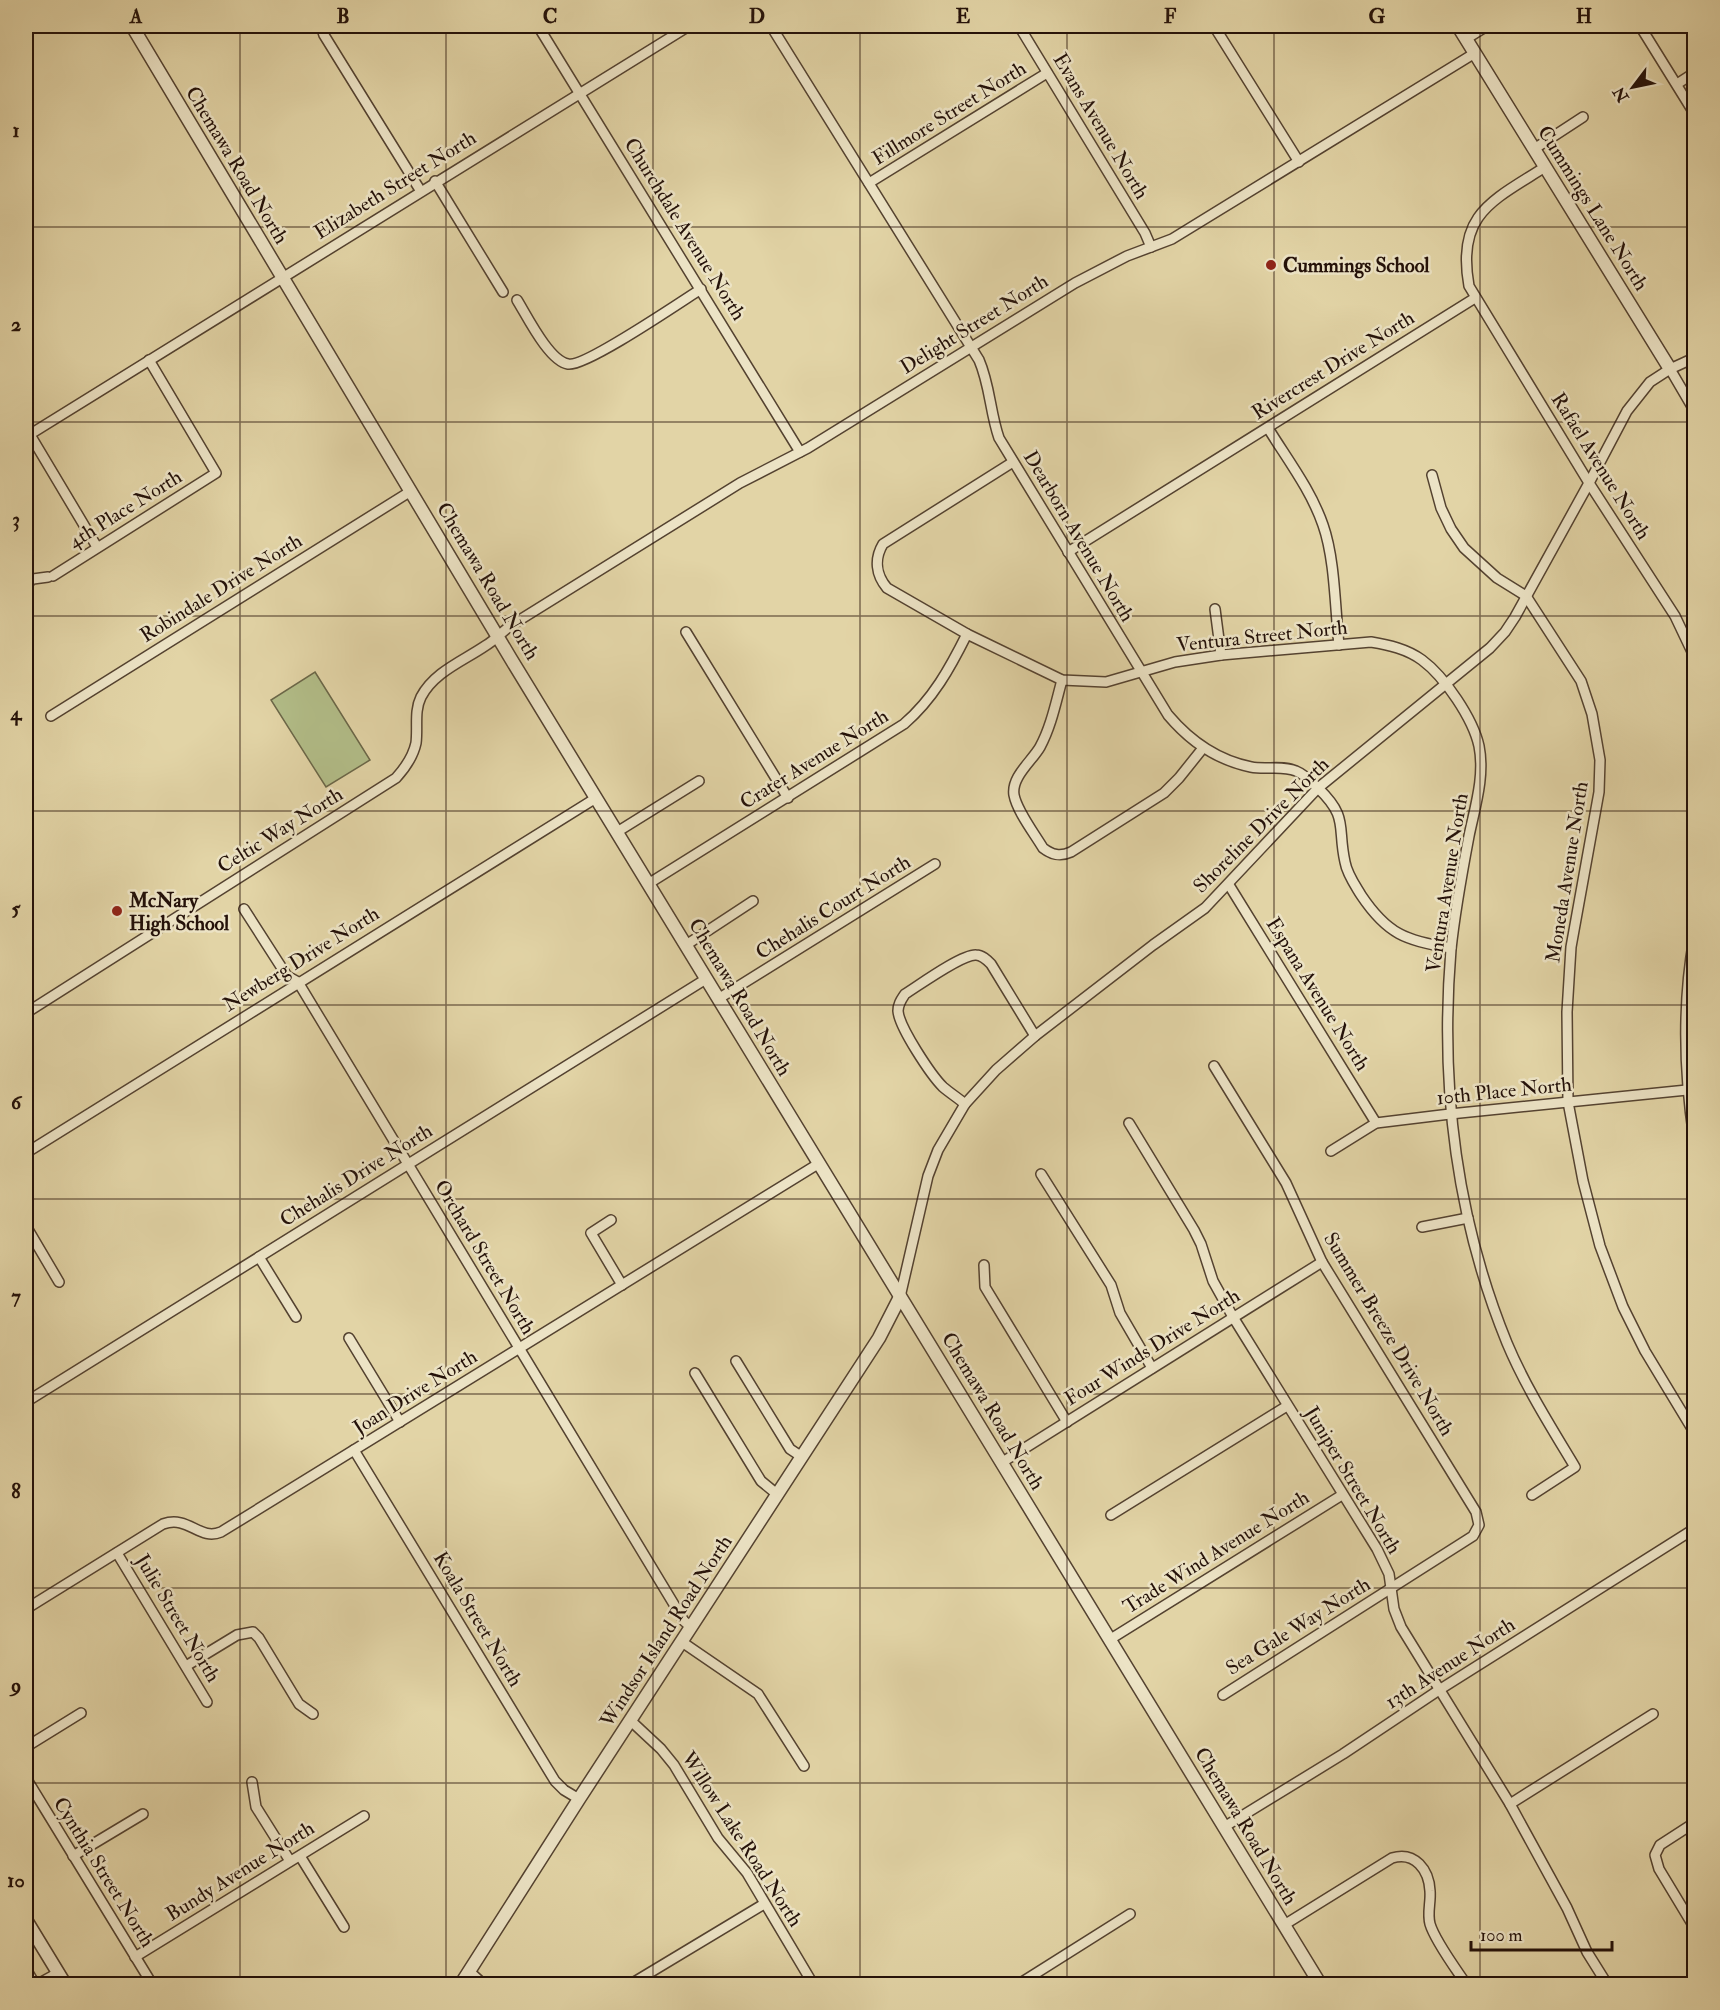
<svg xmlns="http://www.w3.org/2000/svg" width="1720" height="2010" font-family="'IM FELL Double Pica',serif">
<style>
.green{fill:#b2bd88;stroke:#6b6748;stroke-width:1.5}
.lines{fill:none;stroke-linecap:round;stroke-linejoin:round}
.minor-casing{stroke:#544230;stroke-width:12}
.tertiary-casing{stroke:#544230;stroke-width:15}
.minor{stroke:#ece3c5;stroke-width:9}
.tertiary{stroke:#ece3c5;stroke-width:12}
.grid{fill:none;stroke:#241109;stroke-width:1.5;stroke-opacity:0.55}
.poi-dot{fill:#8f2418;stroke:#ece3c5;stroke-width:2}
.labels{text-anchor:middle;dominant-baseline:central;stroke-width:5;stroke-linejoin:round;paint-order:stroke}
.street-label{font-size:20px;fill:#241109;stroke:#ece3c5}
.poi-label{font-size:20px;font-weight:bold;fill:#241109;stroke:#ece3c5;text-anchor:start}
.neatline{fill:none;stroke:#241109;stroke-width:2}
.grid-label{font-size:20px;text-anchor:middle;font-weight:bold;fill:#241109}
</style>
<rect width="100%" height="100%" fill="#e2d4a6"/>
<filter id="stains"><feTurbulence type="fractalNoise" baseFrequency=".00333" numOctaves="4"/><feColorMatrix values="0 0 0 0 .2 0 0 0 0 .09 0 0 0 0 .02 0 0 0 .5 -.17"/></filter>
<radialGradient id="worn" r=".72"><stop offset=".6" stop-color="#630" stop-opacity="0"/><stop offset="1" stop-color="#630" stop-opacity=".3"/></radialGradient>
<polygon class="green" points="315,672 370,760 326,787 271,700"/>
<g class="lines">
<g class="minor-casing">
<g id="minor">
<polyline points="321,26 324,35 420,190"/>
<polyline points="538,26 800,452"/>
<path d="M771,26L979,360C990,385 990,412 999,438L1168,715C1190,741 1216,760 1251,767C1265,770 1283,765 1296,771C1304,774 1312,782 1318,788C1349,818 1337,826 1345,862C1347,874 1355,885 1361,895C1387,934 1406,941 1451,948"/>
<polyline points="1019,26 1145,233 1151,247"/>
<polyline points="1214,26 1299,162"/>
<polyline points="1640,26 1694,113"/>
<polyline points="1466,39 1487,26"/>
<polyline points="1677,84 1694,73"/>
<polyline points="1534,149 1583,117"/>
<path d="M1545,167C1492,201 1456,214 1469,286L1589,483L1675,616L1694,656"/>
<polyline points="435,181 503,292"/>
<polyline points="869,183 1047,73"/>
<path d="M517,300C527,316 549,361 568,364C584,368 682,301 701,289"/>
<polyline points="1670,369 1694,410"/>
<polyline points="26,428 97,547"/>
<path d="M1268,428C1287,459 1311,490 1323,525C1335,559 1335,608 1339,645"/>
<polyline points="29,435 689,26"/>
<path d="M1013,462L883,544C874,559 876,575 887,588L967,634L1062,680L1106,682L1175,662L1221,655L1371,642C1389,645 1407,649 1422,660C1445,677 1473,719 1479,746C1485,776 1475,807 1469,836C1462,873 1455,911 1451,949C1440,1083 1456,1218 1507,1343C1525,1386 1551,1427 1575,1467L1532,1495"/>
<polyline points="1432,475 1441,508 1451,529 1464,548 1497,578 1526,596 1581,681 1592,714 1600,760 1599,792 1571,947 1567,1012 1568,1102 1583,1181 1600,1246 1623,1307 1645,1351 1694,1432"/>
<polyline points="1068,552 1475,298"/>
<polyline points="53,576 216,473 149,360"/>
<polyline points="26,584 33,579 48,577"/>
<polyline points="1215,609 1221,655"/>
<polyline points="686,632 788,798"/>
<path d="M1062,680C1056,702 1051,727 1040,747C1032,761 1011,777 1014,795C1017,811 1034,833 1043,848C1052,855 1060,857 1071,852L1164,793L1179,778L1203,748"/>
<polyline points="51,716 411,491"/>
<polyline points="617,832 699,781"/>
<path d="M648,884L904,724C933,699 950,668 967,634"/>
<polyline points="1229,885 1376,1123"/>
<polyline points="244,909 287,976 298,982 684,1621 691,1627"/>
<path d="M1694,938C1682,1005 1684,1072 1694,1139"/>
<polyline points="686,945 753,901"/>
<polyline points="718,999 935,864"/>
<path d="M26,1013L396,778C406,767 413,757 416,743C418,727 414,711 421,697C434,672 463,661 485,646C494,641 502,632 510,626L740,483L808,448L1075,283L1127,256L1172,239L1475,53"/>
<polyline points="1214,1066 1286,1183 1322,1262 1476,1512 1479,1525 1473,1536 1223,1695"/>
<path d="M965,1104C958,1098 950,1093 943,1087C931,1075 899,1027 898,1011C898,1004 901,1000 905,994C918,986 962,954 976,955C982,955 987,960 991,964L1035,1036"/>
<polyline points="1129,1123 1194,1230 1201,1244 1213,1281 1233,1317 1377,1549 1389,1574 1394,1609 1401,1627 1510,1804 1567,1908 1587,1952 1607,1984"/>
<polyline points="1331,1151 1376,1123 1450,1114 1687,1090"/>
<polyline points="26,1153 596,798"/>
<polyline points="1041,1174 1111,1285 1120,1313 1152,1368"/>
<polyline points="611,1220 591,1233 622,1285"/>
<polyline points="26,1226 59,1282"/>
<polyline points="1422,1227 1468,1218"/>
<polyline points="259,1257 296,1317"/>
<polyline points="984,1265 985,1287 1067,1422"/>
<polyline points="900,1297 928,1176 938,1150 965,1104 996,1070 1035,1036 1153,945 1205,908 1318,788 1490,648 1505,632 1515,617 1589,483 1627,411 1650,382 1670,369 1694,358"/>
<polyline points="349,1338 400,1422"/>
<polyline points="736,1361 790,1449 802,1457"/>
<polyline points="695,1373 761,1481 778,1495"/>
<polyline points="26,1402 706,979"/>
<polyline points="354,1450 555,1781 564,1790 579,1799"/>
<polyline points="1001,1463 1322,1262"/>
<polyline points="1111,1515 1287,1406"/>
<polyline points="117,1553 207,1702"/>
<path d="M26,1609L163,1524C189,1515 199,1541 221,1532L818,1164"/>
<polyline points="1109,1640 1342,1495"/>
<polyline points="682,1642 758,1694 804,1766"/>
<polyline points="186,1666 237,1635 253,1632 259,1638 299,1704 313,1714"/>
<polyline points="631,1721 661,1749 674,1765 718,1838 747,1873 813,1984"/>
<polyline points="26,1747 81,1713"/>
<polyline points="26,1778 152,1984"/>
<polyline points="252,1782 256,1807 290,1861"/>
<polyline points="1510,1804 1653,1714"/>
<polyline points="1694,1823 1660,1845 1655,1855 1659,1869 1694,1927"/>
<polyline points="1224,1827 1343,1754 1439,1690 1694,1529"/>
<polyline points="73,1856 143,1814"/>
<polyline points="300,1856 344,1927"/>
<path d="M1284,1925L1392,1858C1415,1851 1429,1870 1430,1891C1431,1902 1427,1913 1430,1924C1435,1941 1456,1969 1466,1984"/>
<polyline points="135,1957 364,1816"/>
<polyline points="26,1969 35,1984"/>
<polyline points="470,1972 483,1984"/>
<polyline points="38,1984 58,1973"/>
<polyline points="631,1984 764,1904"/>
<polyline points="1019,1984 1130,1914"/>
</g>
</g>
<g class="tertiary-casing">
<g id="tertiary">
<polyline points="132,26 511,659 1320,1984"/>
<polyline points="1458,26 1670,369"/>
<polyline points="26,1920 65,1984"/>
<polyline points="461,1984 579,1799 879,1338 900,1297"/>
</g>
</g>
<use href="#minor" class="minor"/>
<use href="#tertiary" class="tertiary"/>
</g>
<path class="grid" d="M240,26V1984M446,26V1984M653,26V1984M860,26V1984M1067,26V1984M1274,26V1984M1480,26V1984M26,227H1694M26,422H1694M26,616H1694M26,811H1694M26,1005H1694M26,1199H1694M26,1394H1694M26,1588H1694M26,1783H1694"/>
<g class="poi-dot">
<circle cx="1271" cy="265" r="6"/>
<circle cx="117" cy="911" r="6"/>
</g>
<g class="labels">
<g class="street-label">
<text transform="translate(949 113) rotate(-32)">Fillmore Street North</text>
<text transform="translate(1101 126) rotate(59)">Evans Avenue North</text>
<text transform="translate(237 165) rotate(59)">Chemawa Road North</text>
<text transform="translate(395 185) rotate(-32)">Elizabeth Street North</text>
<text transform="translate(1593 208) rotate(58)">Cummings Lane North</text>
<text transform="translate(685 229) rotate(58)">Churchdale Avenue North</text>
<text transform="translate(974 324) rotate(-32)">Delight Street North</text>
<text transform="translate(1333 365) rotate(-32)">Rivercrest Drive North</text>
<text transform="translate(1601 466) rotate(58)">Rafael Avenue North</text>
<text transform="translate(125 509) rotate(-32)">4th Place North</text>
<text transform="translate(1079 536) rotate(59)">Dearborn Avenue North</text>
<text transform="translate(488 581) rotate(59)">Chemawa Road North</text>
<text transform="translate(221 588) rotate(-32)">Robindale Drive North</text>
<text transform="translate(1262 636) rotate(-6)">Ventura Street North</text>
<text transform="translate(814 759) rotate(-32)">Crater Avenue North</text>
<text transform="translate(1261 825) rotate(-45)">Shoreline Drive North</text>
<text transform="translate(280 830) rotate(-32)">Celtic Way North</text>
<text transform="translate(1567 872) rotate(-81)">Moneda Avenue North</text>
<text transform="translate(1447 883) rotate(-81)">Ventura Avenue North</text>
<text transform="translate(833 907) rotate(-32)">Chehalis Court North</text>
<text transform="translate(301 959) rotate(-32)">Newberg Drive North</text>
<text transform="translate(1318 994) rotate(58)">Espana Avenue North</text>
<text transform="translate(740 997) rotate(59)">Chemawa Road North</text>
<text transform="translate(1504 1091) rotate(-6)">10th Place North</text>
<text transform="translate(356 1175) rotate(-32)">Chehalis Drive North</text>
<text transform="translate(485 1257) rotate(59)">Orchard Street North</text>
<text transform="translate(1389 1334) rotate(59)">Summer Breeze Drive North</text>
<text transform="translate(1152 1347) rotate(-32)">Four Winds Drive North</text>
<text transform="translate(415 1392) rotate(-32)">Joan Drive North</text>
<text transform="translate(993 1411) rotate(59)">Chemawa Road North</text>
<text transform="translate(1353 1480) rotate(59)">Juniper Street North</text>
<text transform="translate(1216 1552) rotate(-32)">Trade Wind Avenue North</text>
<text transform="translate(178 1618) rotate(59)">Julie Street North</text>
<text transform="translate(478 1619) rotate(59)">Koala Street North</text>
<text transform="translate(1298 1626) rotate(-32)">Sea Gale Way North</text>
<text transform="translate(666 1631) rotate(-57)">Windsor Island Road North</text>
<text transform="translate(1450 1663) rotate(-33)">13th Avenue North</text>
<text transform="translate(1246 1826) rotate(59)">Chemawa Road North</text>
<text transform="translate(742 1839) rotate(57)">Willow Lake Road North</text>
<text transform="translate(240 1871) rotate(-32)">Bundy Avenue North</text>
<text transform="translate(104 1872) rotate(58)">Cynthia Street North</text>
</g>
<g class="poi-label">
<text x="1283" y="265">Cummings School</text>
<text x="129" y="900">McNary<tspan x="129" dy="23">High School</tspan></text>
</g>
</g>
<rect width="1720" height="2010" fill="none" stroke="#e2d4a6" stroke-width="66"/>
<g transform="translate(1633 87) rotate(238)" stroke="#ece3c5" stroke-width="4.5" paint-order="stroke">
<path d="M0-4.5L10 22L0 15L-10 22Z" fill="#241109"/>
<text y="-9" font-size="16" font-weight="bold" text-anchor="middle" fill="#241109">N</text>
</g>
<path d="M1471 1941v9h141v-9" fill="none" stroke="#241109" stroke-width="3"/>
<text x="1480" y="1941" font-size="18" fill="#241109" stroke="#ece3c5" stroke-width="4.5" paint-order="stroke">100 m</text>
<rect x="33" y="33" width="1654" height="1944" class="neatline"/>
<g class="grid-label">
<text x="136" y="23">A</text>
<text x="343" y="23">B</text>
<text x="550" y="23">C</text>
<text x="757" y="23">D</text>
<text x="963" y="23">E</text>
<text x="1170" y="23">F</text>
<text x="1377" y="23">G</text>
<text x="1584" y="23">H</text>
<text x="16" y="137">1</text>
<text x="16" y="331">2</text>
<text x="16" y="526">3</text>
<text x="16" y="720">4</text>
<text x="16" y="915">5</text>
<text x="16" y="1109">6</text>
<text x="16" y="1303">7</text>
<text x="16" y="1498">8</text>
<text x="16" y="1692">9</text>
<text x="16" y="1887">10</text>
</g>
<rect width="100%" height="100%" filter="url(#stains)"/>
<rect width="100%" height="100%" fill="url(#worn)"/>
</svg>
